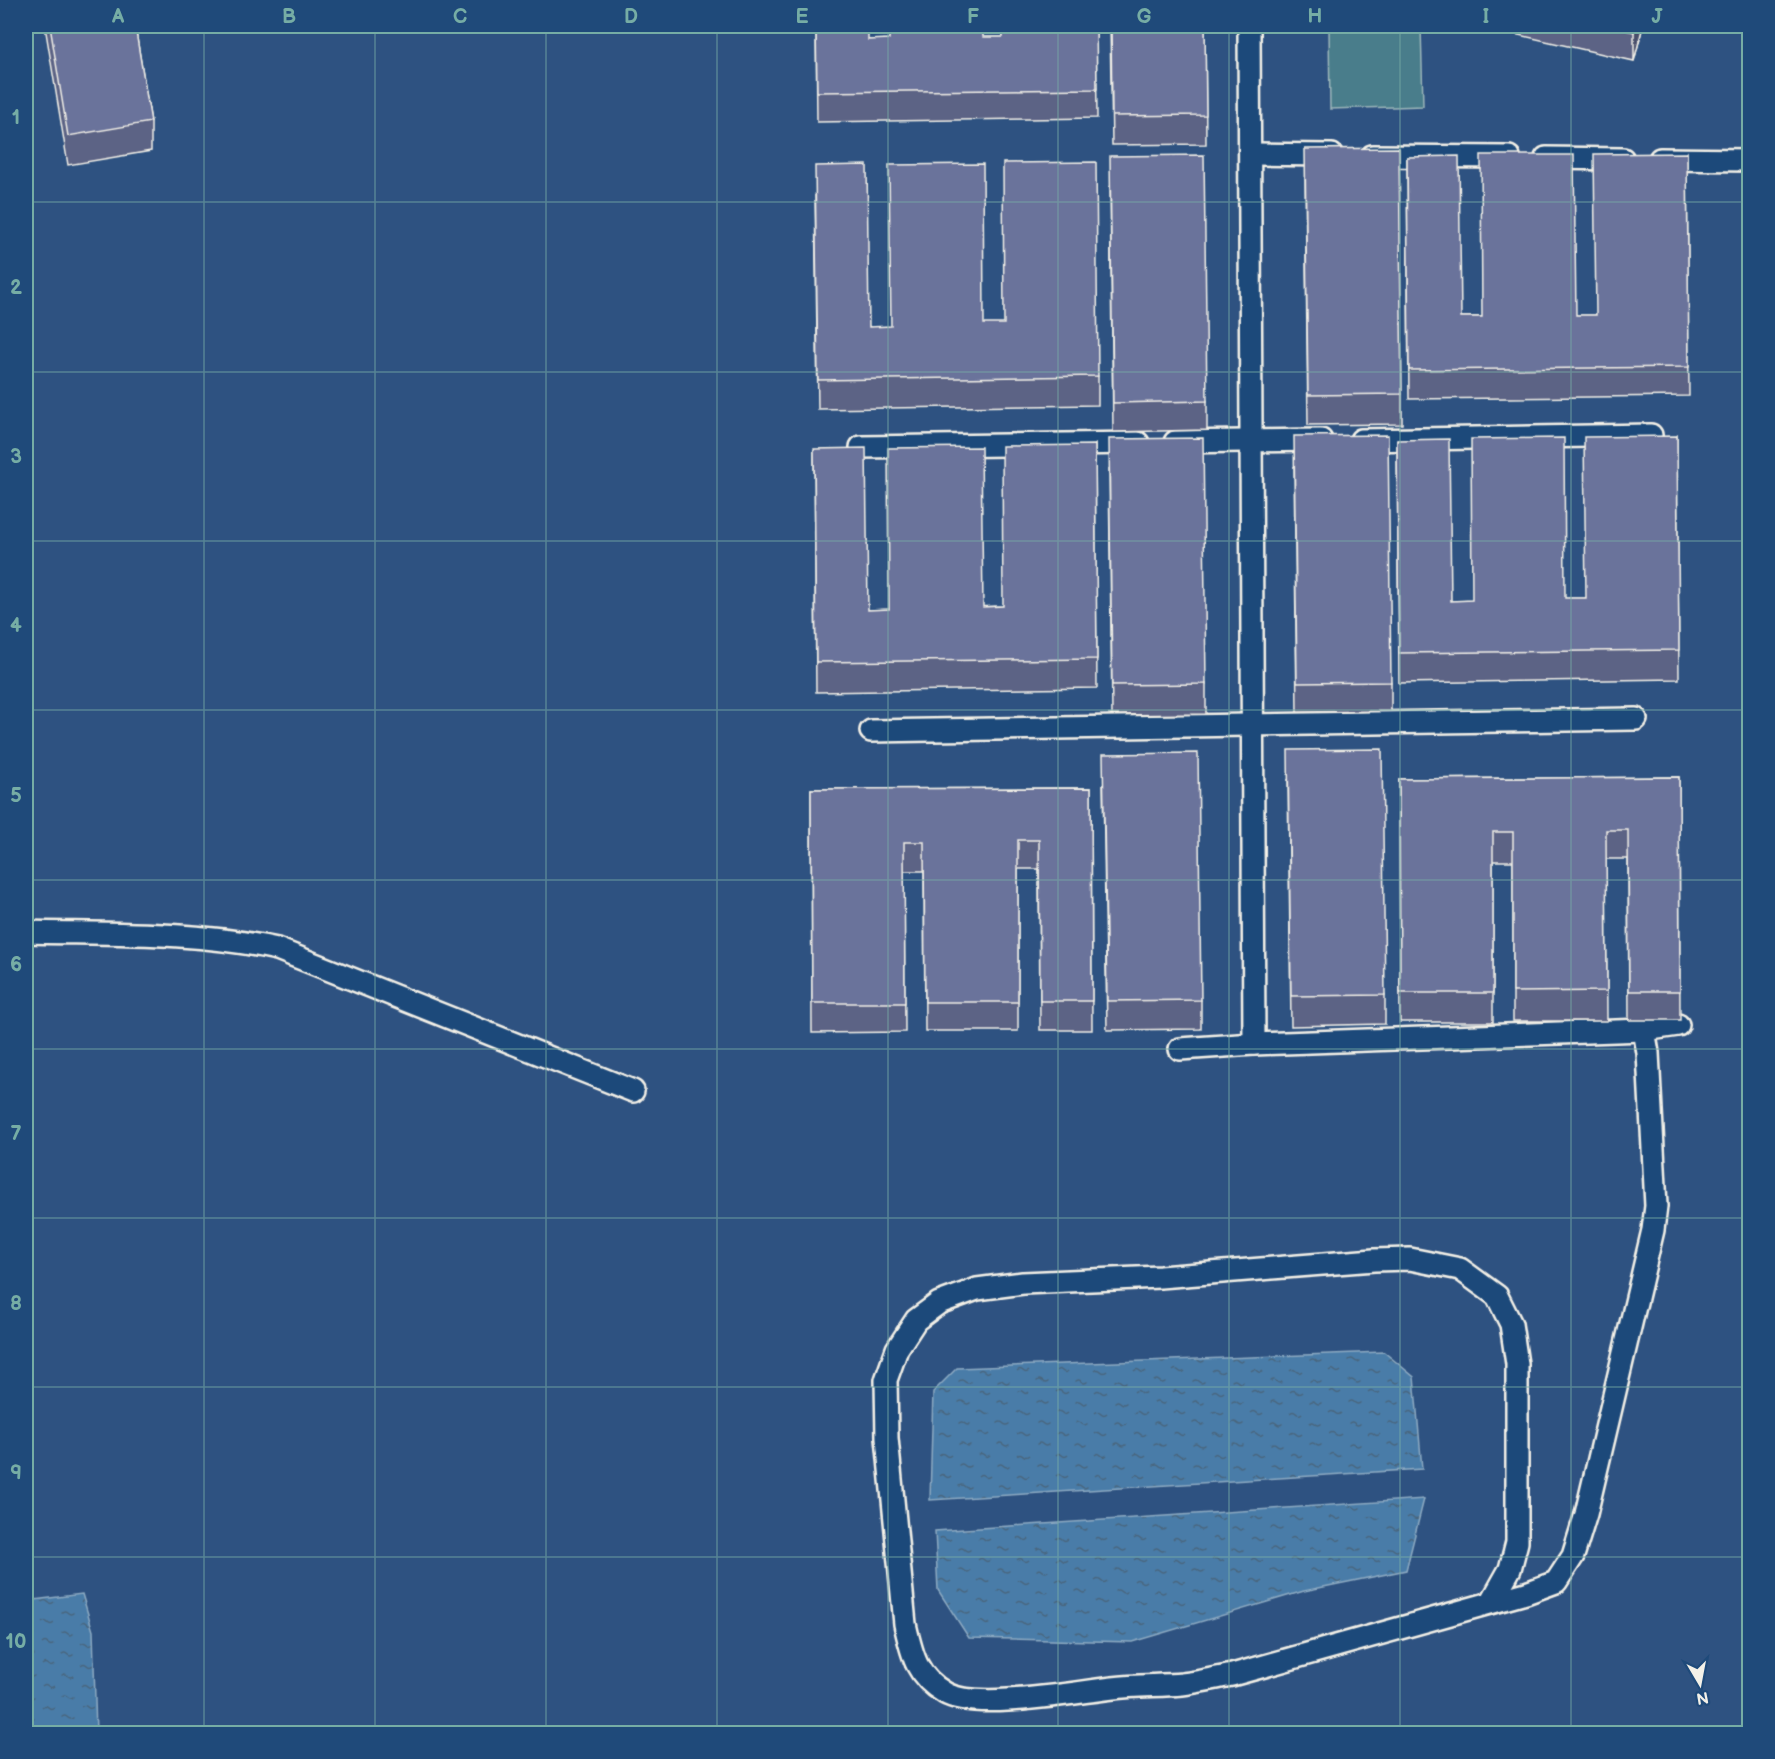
<svg xmlns="http://www.w3.org/2000/svg" width="1775" height="1759" font-family="'Balsamiq Sans',sans-serif">
<style>
.pitch{fill:#487d8b;stroke:#9eb7ba;stroke-width:1.5}
.water{fill:url(#water-ripples);stroke:#8eabc2;stroke-width:1.5}
.lines{fill:none;stroke-linecap:round;stroke-linejoin:round}
.service-casing{stroke:#f4f1e8;stroke-width:26}
.service{stroke:#1f4a7a;stroke-width:21}
.wall{fill:#5b6385;stroke:#f4f1e8;stroke-width:1.5}
.shaded-wall{fill:#4a506c;stroke:#f4f1e8;stroke-width:1.5}
.building{fill:#6a739b;stroke:#f4f1e8;stroke-width:1.5}
.grid{fill:none;stroke:#76ada5;stroke-width:1.5;stroke-opacity:0.55}
.neatline{fill:none;stroke:#76ada5;stroke-width:2}
.grid-label{font-size:20px;text-anchor:middle;font-weight:bold;fill:#76ada5}
</style>
<defs>
<pattern id="water-ripples" width="26" height="14" patternUnits="userSpaceOnUse" patternTransform="scale(1.5)"><rect width="26" height="14" fill="#4a7ca8"/><path d="M2 4q2-2 4 0t4 0M15 11q2-2 4 0t4 0" fill="none" stroke="#4a657c"/></pattern>
</defs>
<rect width="100%" height="100%" fill="#2e5281"/>
<filter id="ink" filterUnits="userSpaceOnUse"><feTurbulence type="fractalNoise" baseFrequency=".0167" numOctaves="2"/><feDisplacementMap in="SourceGraphic" scale="12" xChannelSelector="R" yChannelSelector="G"/><feConvolveMatrix kernelMatrix="1 2 1 2 8 2 1 2 1" color-interpolation-filters="sRGB"/></filter>
<g filter="url(#ink)">
<polygon class="pitch" points="1329,26 1421,26 1423,106 1330,109"/>
<g class="water">
<polygon points="1384,1352 1414,1377 1422,1469 930,1500 933,1392 957,1368"/>
<polygon points="1424,1499 1406,1570 1304,1591 1132,1642 969,1638 938,1590 935,1531"/>
<polygon points="82,1594 93,1631 96,1733 26,1733 26,1601"/>
</g>
<g class="lines">
<g class="service-casing">
<g id="service">
<polyline points="1249,26 1254,1044"/>
<polyline points="1251,154 1332,155"/>
<polyline points="1372,156 1509,157"/>
<polyline points="1546,158 1623,159"/>
<polyline points="1660,159 1750,160"/>
<polyline points="1361,440 1651,435"/>
<polyline points="1175,442 1321,440"/>
<polyline points="861,447 1138,443"/>
<polyline points="871,731 1636,719"/>
<path d="M26,932C109,934 195,931 277,949L633,1091"/>
<polyline points="1180,1049 1254,1044 1644,1030 1678,1025"/>
<path d="M1492,1601L1510,1569L1517,1542V1364L1511,1324L1497,1296L1460,1269L1410,1259L1374,1260L1160,1277L1023,1283L977,1289L939,1303L916,1320L897,1349L886,1380L887,1438L905,1624C912,1655 916,1676 945,1693C975,1711 1076,1692 1113,1688C1136,1685 1160,1686 1182,1684C1199,1682 1216,1678 1232,1675L1526,1593L1556,1582L1573,1556L1586,1514L1653,1230L1656,1206L1648,1053L1644,1030"/>
</g>
</g>
<use href="#service" class="service"/>
</g>
<g class="wall">
<polygon points="45,26 135,26 151,122 151,151 68,165"/>
<polygon points="816,26 868,40 1003,37 1096,26 1097,118 817,122"/>
<polygon points="1110,26 1205,26 1206,144 1112,145"/>
<polygon points="1479,26 1643,26 1634,61"/>
<polygon points="1687,153 1689,396 1409,399 1407,157 1461,317 1482,317 1596,315"/>
<polygon points="1305,178 1402,394 1402,424 1308,425"/>
<polygon points="1110,186 1207,401 1207,430 1113,432"/>
<polygon points="815,195 869,327 1098,376 1098,405 818,409"/>
<polygon points="1677,436 1679,679 1399,683 1397,440 1451,601 1586,598"/>
<polygon points="1095,445 1097,688 816,692 814,449 868,610 1003,606"/>
<polygon points="1294,466 1391,682 1391,711 1297,712"/>
<polygon points="1109,468 1206,684 1206,714 1112,715"/>
<polygon points="1679,777 1680,1020 1629,1020 1628,859 1606,859 1607,1021 1513,1021 1513,861 1493,861 1493,1022 1400,1022 1399,779"/>
<polygon points="1288,779 1385,995 1385,1024 1291,1026"/>
<polygon points="1103,784 1201,1000 1201,1029 1107,1030"/>
<polygon points="1091,788 1092,1030 1040,1030 1039,869 1018,869 1018,1031 925,1031 924,871 904,871 905,1032 812,1033 811,789"/>
</g>
<polygon class="shaded-wall" points="1636,26 1643,26 1634,61 1634,32"/>
<g class="building">
<polygon points="50,26 135,26 151,122 68,136"/>
<polygon points="816,26 868,26 868,40 889,39 889,26 983,26 983,37 1003,37 1003,26 1096,26 1097,89 817,92"/>
<polygon points="1111,26 1205,26 1206,115 1112,116"/>
<polygon points="1606,26 1636,26 1634,32"/>
<polygon points="1399,148 1402,394 1308,395 1305,149"/>
<polygon points="1687,153 1689,367 1409,370 1407,157 1459,156 1461,317 1482,317 1481,155 1574,155 1576,315 1596,315 1594,154"/>
<polygon points="1204,155 1207,401 1113,403 1110,156"/>
<polygon points="1096,162 1098,376 818,380 815,166 867,165 869,327 891,326 889,165 983,164 984,324 1004,324 1003,163"/>
<polygon points="1388,435 1391,682 1297,683 1294,436"/>
<polygon points="1677,436 1679,650 1399,653 1397,440 1449,439 1451,601 1472,600 1471,439 1564,438 1565,598 1586,598 1584,437"/>
<polygon points="1203,438 1206,684 1112,685 1109,439"/>
<polygon points="1095,445 1097,659 816,662 814,449 866,448 868,610 889,609 888,448 981,447 983,607 1003,606 1002,446"/>
<polygon points="1382,749 1385,995 1291,996 1288,750"/>
<polygon points="1198,753 1201,1000 1107,1001 1103,754"/>
<polygon points="1679,777 1680,991 1629,991 1628,830 1606,830 1607,991 1513,992 1513,832 1493,832 1493,993 1400,993 1399,779"/>
<polygon points="1091,788 1092,1001 1040,1001 1039,840 1018,840 1018,1002 925,1002 924,842 904,842 905,1003 812,1003 811,789"/>
</g>
</g>
<path class="grid" d="M204,26V1734M375,26V1734M546,26V1734M717,26V1734M888,26V1734M1058,26V1734M1229,26V1734M1400,26V1734M1571,26V1734M26,202H1750M26,372H1750M26,541H1750M26,710H1750M26,880H1750M26,1049H1750M26,1218H1750M26,1387H1750M26,1557H1750"/>
<rect width="1775" height="1759" fill="none" stroke="#1f4a7a" stroke-width="66"/>
<g transform="translate(1700 1684) rotate(170)" stroke="#1f4a7a" stroke-width="4.5" paint-order="stroke">
<path d="M0-4.5L10 22L0 15L-10 22Z" fill="#f4f1e8"/>
<text y="-9" font-size="16" font-weight="bold" text-anchor="middle" fill="#f4f1e8">N</text>
</g>
<rect x="33" y="33" width="1709" height="1693" class="neatline"/>
<g class="grid-label">
<text x="118" y="23">A</text>
<text x="289" y="23">B</text>
<text x="460" y="23">C</text>
<text x="631" y="23">D</text>
<text x="802" y="23">E</text>
<text x="973" y="23">F</text>
<text x="1144" y="23">G</text>
<text x="1315" y="23">H</text>
<text x="1486" y="23">I</text>
<text x="1657" y="23">J</text>
<text x="16" y="124">1</text>
<text x="16" y="294">2</text>
<text x="16" y="463">3</text>
<text x="16" y="632">4</text>
<text x="16" y="802">5</text>
<text x="16" y="971">6</text>
<text x="16" y="1140">7</text>
<text x="16" y="1310">8</text>
<text x="16" y="1479">9</text>
<text x="16" y="1648">10</text>
</g>
</svg>
